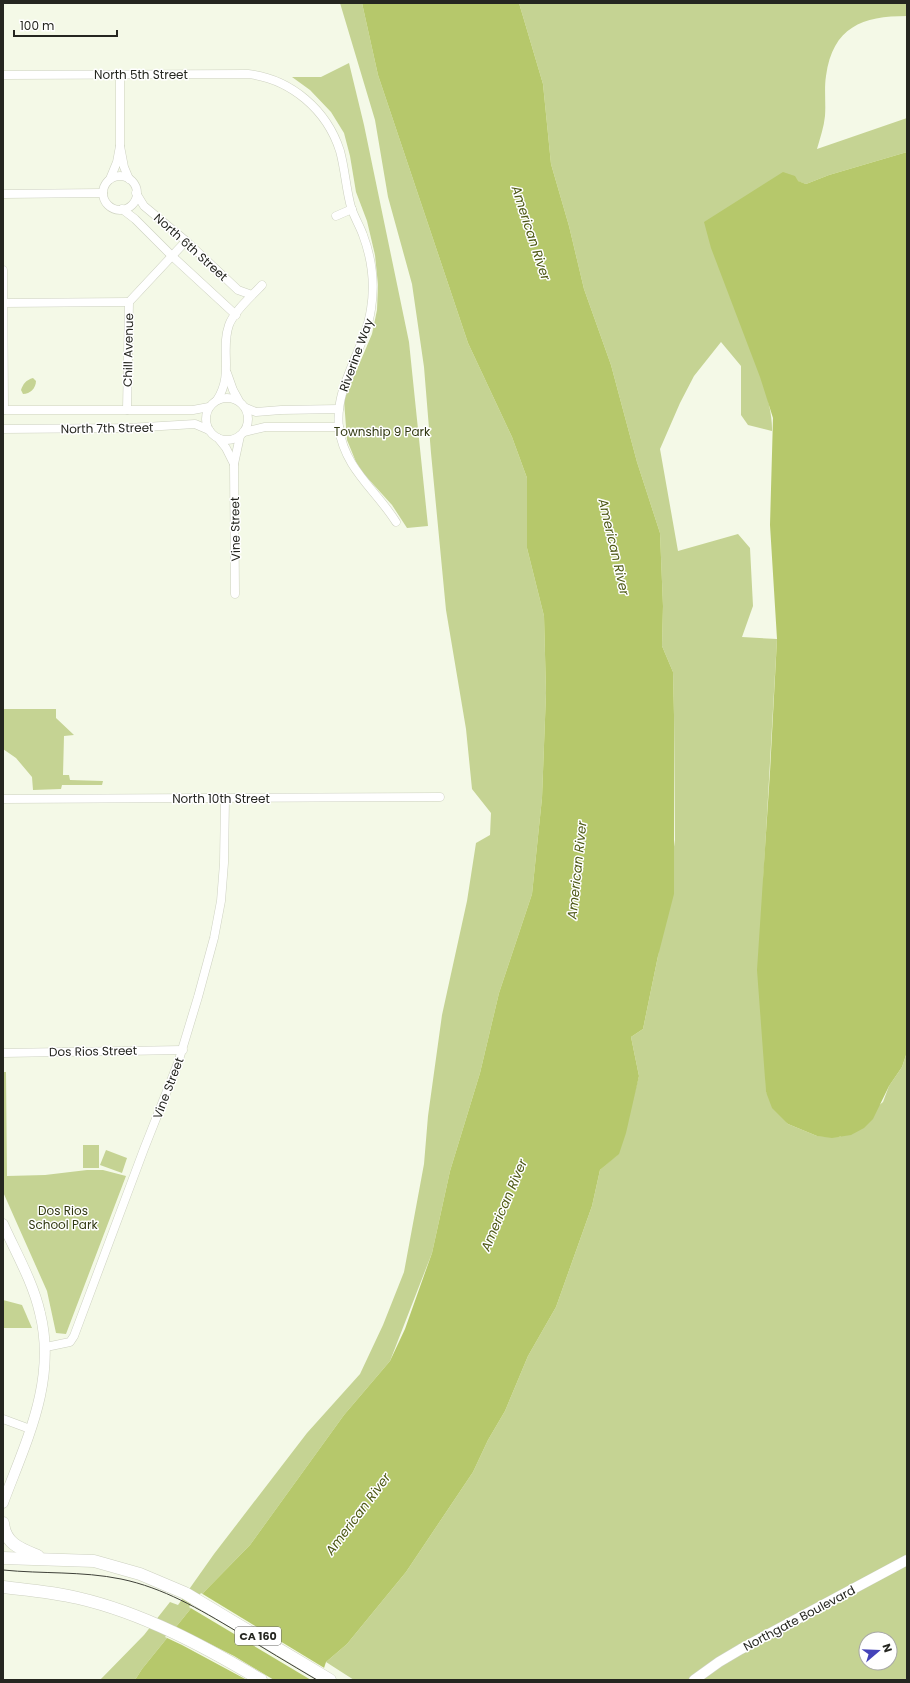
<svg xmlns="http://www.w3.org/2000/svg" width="910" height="1683" font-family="Poppins,sans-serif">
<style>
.green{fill:#c5d393;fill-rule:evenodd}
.water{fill:#b6c86b}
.pier{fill:#f4f9e7}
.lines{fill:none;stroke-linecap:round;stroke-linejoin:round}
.minor-casing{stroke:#cdd1c0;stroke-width:9}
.major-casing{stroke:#cdd1c0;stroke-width:11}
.highway-casing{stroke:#cdd1c0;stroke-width:13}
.minor{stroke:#fff;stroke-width:8}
.major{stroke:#fff;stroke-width:10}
.highway{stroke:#fff;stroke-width:12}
.tram{stroke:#3f4139;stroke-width:1}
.labels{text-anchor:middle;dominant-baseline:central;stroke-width:3;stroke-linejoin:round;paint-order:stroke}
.shield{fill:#fff;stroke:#666763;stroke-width:1}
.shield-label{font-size:11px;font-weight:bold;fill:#252620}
.street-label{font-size:12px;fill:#252620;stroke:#fff}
.park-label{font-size:12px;fill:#323912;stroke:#fff}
.water-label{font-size:13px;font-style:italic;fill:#4d5815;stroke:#fff}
</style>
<rect width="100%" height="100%" fill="#f4f9e7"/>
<g class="green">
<polygon points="340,3 362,3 378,75 468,343 512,437 527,478 527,548 544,616 546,693 542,798 532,894 499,993 480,1073 450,1171 432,1253 390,1361 344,1415 250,1545 205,1591 142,1669 135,1680 100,1680 144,1635 170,1602 178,1605 214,1554 307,1433 360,1374 383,1325 404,1272 424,1164 428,1116 442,1015 467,901 476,843 490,835 491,813 472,789 466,729 446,610 431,453 424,367 412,284 388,197 375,120"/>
<path d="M519,3H907V16C862,16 833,27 826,76C824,89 826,103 825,116C824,127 820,138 817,149L907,118V152L829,175L806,184L797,181L742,326C753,356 773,400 772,431L748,425L741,415V366L721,342L694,376L680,403L660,449L678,551L738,534L750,548L753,606L742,637L777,639L763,885L766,1092L788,1124L817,1136L840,1137L883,1102L889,1086L902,1067L907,1052V1680H354L326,1662L347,1644L406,1572L473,1472L488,1440L505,1411L528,1356L556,1307L592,1206L600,1170L618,1154L639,1076L631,1037L643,1029L658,956L675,840L674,715L673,672L662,646L663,606L660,533L637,462L611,365L584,289L569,226L551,164L543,84ZM866,1639H890V1663H866Z"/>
<polygon points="349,63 364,125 409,342 428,526 407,528 392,505 363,473 356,462 347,440 344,400 372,334 377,310 378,285 375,255 367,221 356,192 350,156 344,133 331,112 310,90 292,77 321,77"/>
<path d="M33,378L36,381C36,388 30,394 23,394L21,390C23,384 26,380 33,378Z"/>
<polygon points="3,709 56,709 56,718 74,735 64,736 63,775 69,775 70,780 103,781 102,785 62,785 61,789 33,790 32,777 16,758 3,749"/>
<polygon points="3,1072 6,1072 7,1176 45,1175 87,1170 103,1170 126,1176 66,1334 56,1333 47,1291 3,1192"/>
<rect x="83" y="1145" width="16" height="23"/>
<polygon points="106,1150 127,1158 122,1173 100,1165"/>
<polygon points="3,1300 22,1305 32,1328 3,1328"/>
</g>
<g class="water">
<polygon points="362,3 519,3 543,84 551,164 569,226 584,289 611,365 637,462 660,533 663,606 662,646 673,672 674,715 674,894 658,956 643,1029 631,1037 639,1076 626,1133 619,1154 600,1170 592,1206 556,1307 528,1356 505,1411 488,1440 473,1472 406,1572 347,1644 326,1662 320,1680 135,1680 142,1669 205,1591 250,1545 344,1415 390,1361 405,1329 432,1253 450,1171 480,1073 499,993 532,894 542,798 546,693 544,616 527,548 527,478 512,437 468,343 378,75"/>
<polygon points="907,152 907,1052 902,1067 889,1086 873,1119 864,1128 851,1135 832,1138 817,1136 788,1124 772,1108 766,1092 757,970 770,772 777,639 770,525 773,418 760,377 711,248 704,222 783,172 795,176 798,181 806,184 829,175"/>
</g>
<g class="pier">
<polygon points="201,1593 326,1669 322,1680 311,1680 189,1607"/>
<polygon points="174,1626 234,1656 274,1680 247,1680 182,1645 165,1637"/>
</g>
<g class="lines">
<g class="minor-casing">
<g id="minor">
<path d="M3,75L248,74C291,79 327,110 340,151C345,169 346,189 351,207C354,217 360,226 363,235C372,259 375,284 371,309C365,350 334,386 339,428C344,468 376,490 396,522"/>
<polyline points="120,146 120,74"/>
<circle cx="120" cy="193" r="17"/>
<polyline points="110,179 117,162 120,146 124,167 129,179"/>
<polyline points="136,193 144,206 186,241 238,290 252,295"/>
<polyline points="3,194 103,193"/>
<polyline points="122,209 135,219 172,256 236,315"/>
<polyline points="336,216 352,209"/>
<polyline points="3,270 4,410"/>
<polyline points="3,303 129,302"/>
<polyline points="227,373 233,390 239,401"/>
<circle cx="227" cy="419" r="21"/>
<path d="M217,400C234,374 220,350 229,325C234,311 252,296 262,285"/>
<polyline points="246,408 256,412 281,410 339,409"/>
<polyline points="3,410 193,410 209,407"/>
<polyline points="127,410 129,302 186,241"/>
<polyline points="3,429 128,428 195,424 209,430"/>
<polyline points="244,432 265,427 339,427"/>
<polyline points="218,438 226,448 234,464"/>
<polyline points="235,594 234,464 240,436"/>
<polyline points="3,799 440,797"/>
<polyline points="3,1053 183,1050"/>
<polyline points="46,1347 70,1342 74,1336 144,1149 178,1063 198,997 214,938 221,901 224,863 225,798"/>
<polyline points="3,1419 30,1429"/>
</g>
</g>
<g class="major-casing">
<g id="major">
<path d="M3,1224C16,1253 33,1282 40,1313C57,1381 26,1441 3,1503"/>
<polyline points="694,1680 719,1662 741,1649 907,1560"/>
</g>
</g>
<g class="highway-casing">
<g id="highway">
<path d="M3,1523C5,1544 21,1549 38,1556"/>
<polyline points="3,1558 94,1561 140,1574 185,1593 330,1680"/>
<path d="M3,1587C28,1590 53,1592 78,1598C143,1613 204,1646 261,1680"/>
</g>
</g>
<use href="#minor" class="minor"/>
<use href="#major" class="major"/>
<use href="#highway" class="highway"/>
<path class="tram" d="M3,1570C42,1574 82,1571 121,1579C164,1588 199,1609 236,1631C263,1648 290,1664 317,1680"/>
</g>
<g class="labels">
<rect class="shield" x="235" y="1627" width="46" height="18" rx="3"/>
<g class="shield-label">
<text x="258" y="1636">CA 160</text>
</g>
<g class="street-label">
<text x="141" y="74">North 5th Street</text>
<text transform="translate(191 247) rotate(42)">North 6th Street</text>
<text transform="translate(128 350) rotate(-89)">Chill Avenue</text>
<text transform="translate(356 355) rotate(-70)">Riverine Way</text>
<text transform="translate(107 428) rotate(-1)">North 7th Street</text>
<text transform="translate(235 529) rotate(-91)">Vine Street</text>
<text x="221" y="798">North 10th Street</text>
<text transform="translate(93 1051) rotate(-1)">Dos Rios Street</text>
<text transform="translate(168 1088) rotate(-69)">Vine Street</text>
<text transform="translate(799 1618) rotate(-28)">Northgate Boulevard</text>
</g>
<g class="park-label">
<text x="382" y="431">Township 9 Park</text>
<text x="63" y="1210">Dos Rios<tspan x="63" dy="14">School Park</tspan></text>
</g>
<g class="water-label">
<text transform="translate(531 233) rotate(72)">American River</text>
<text transform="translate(614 547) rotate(77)">American River</text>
<text transform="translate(577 870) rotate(-84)">American River</text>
<text transform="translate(504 1205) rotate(-67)">American River</text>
<text transform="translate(358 1514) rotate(-53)">American River</text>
</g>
</g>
<rect width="910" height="1683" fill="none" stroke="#252620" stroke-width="8"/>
<g transform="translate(878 1651) rotate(71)"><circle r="19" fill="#ffffff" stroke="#a8a8a6"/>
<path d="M0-3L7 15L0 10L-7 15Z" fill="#4443b9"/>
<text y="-6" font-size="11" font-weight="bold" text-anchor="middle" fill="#252620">N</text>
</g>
<path d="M14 30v6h103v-6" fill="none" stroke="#252620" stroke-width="2"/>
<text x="20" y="30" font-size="12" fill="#252620" stroke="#ffffff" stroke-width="3" paint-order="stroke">100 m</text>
</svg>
